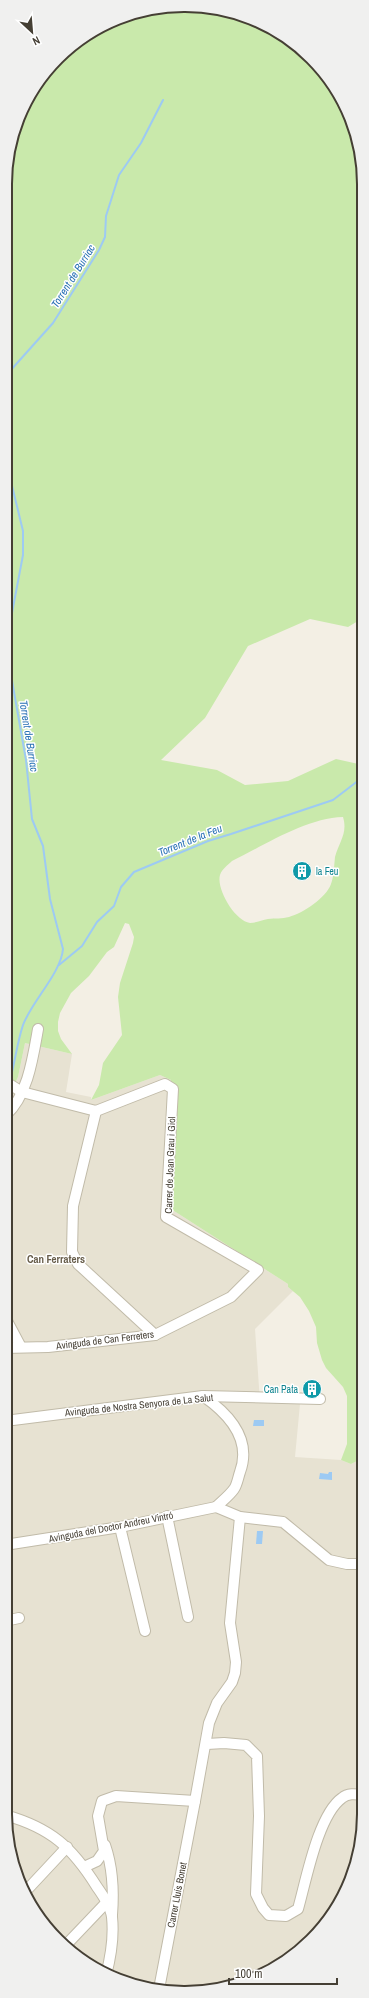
<svg xmlns="http://www.w3.org/2000/svg" width="369" height="1998" font-family="'Archivo Narrow',sans-serif">
<style>
.residential{fill:#e7e2d2}
.green{fill:#c9e9ab;fill-rule:evenodd}
.water{fill:#9dcaf3}
.lines{fill:none;stroke-linecap:round;stroke-linejoin:round}
.stream{stroke:#9dcaf3;stroke-width:2}
.minor-casing{stroke:#c1bba9;stroke-width:12}
.minor{stroke:#fff;stroke-width:10}
.labels{text-anchor:middle;dominant-baseline:central;stroke-width:3;stroke-linejoin:round;paint-order:stroke}
.culture-label{font-size:10px;fill:#0d838f;stroke:#fff;text-anchor:start}
.street-label{font-size:10px;fill:#453f34;stroke:#fff}
.water-label{font-size:11px;font-style:italic;fill:#2971b5;stroke:#fff}
.neighbourhood-label{font-size:11px;font-weight:bold;fill:#685e4b;stroke:#fff}
.rim{fill:none;stroke:#453f34;stroke-width:2}
</style>
<rect width="100%" height="100%" fill="#f3efe4"/>
<polygon class="residential" points="25,1043 72,1054 66,1092 91,1097 91,1100 160,1075 171,1080 171,1209 288,1284 288,1287 293,1291 255,1329 260,1402 300,1404 295,1457 341,1460 351,1464 363,1458 362,1837 340,1903 303,1949 242,1984 173,1993 105,1975 57,1940 19,1882 5,1813 6,1102 18,1077"/>
<g class="green">
<path d="M208,7L264,23L312,58L350,116L364,173L363,618L348,627L310,619L248,646L205,718L161,760L217,770L245,785L288,781L336,759L363,765V1458L351,1464L341,1460L347,1444V1396L343,1387L326,1368L322,1360L317,1343L316,1327L309,1311L300,1297L288,1287V1284L171,1209V1080L160,1075L91,1100L99,1085L103,1063L122,1035L118,997L120,983L133,943L134,937L129,924L125,923L114,947L107,952L89,976L71,993L60,1013L58,1022V1031L61,1039L72,1054L25,1043L18,1077L6,1102L7,161L29,95L75,42L138,11ZM343,817C348,833 339,842 335,857C334,866 334,876 331,884C326,898 303,913 289,917C282,919 275,918 268,919C262,920 256,923 250,923C235,921 216,889 220,875C222,869 228,865 232,861C265,845 306,818 343,817Z"/>
<polygon points="6,1196 13,1209 6,1214"/>
</g>
<g class="water">
<polygon points="254,1420 264,1420 264,1426 253,1426"/>
<polygon points="329,1472 332,1472 332,1480 319,1479 320,1473 328,1474"/>
<polygon points="257,1531 263,1531 262,1544 256,1544"/>
</g>
<g class="lines">
<g class="stream">
<polyline points="6,355 10,371"/>
<polyline points="6,385 10,371 53,323 99,250 105,237 106,216 119,175 141,143 163,100"/>
<path d="M6,461L23,531V555L8,634V658L26,760L32,819L43,846L50,899L63,949C61,973 32,1001 23,1025C17,1043 15,1062 10,1080"/>
<polyline points="59,965 82,946 97,922 114,906 121,887 134,872 208,841 231,834 333,800 363,777"/>
<polyline points="6,1075 10,1078"/>
</g>
<g class="minor-casing">
<g id="minor">
<polyline points="96,1111 73,1206 72,1252 78,1264 155,1335"/>
<path d="M6,1115C28,1095 33,1057 38,1029"/>
<polyline points="5,1317 21,1347"/>
<polyline points="5,1348 48,1347 155,1335 231,1297 258,1270 166,1217 173,1089 165,1084 96,1111 22,1092 6,1082"/>
<path d="M203,1396C229,1414 252,1439 240,1472C238,1478 237,1485 234,1489C229,1496 222,1501 216,1507"/>
<polyline points="5,1421 203,1396 320,1399"/>
<polyline points="216,1507 240,1517 283,1522 329,1560 347,1564 363,1564"/>
<polyline points="167,1516 188,1617"/>
<polyline points="120,1527 145,1631"/>
<polyline points="5,1545 120,1527 216,1507"/>
<polyline points="5,1621 19,1618"/>
<path d="M207,1744L224,1743L246,1745L257,1756L259,1816L256,1894L263,1908L269,1915L286,1916L298,1909C306,1881 318,1815 342,1798C348,1793 355,1794 363,1795"/>
<path d="M5,1815C51,1828 72,1847 97,1887C102,1894 111,1908 112,1917C114,1936 111,1956 106,1975"/>
<path d="M105,1845C113,1868 114,1890 112,1915"/>
<polyline points="84,1867 97,1861 104,1851 98,1816 102,1801 116,1796 195,1801 209,1723 217,1703 232,1682 235,1673 236,1662 230,1623 240,1517"/>
<polyline points="25,1892 67,1847"/>
<polyline points="65,1946 106,1903"/>
<polyline points="159,1989 195,1801"/>
</g>
</g>
<use href="#minor" class="minor"/>
</g>
<defs>
<g id="building-disc" transform="scale(1)"><circle r="9.5" fill="#0f9aa8" stroke="#fff"/><path d="M-4-6H4V6H1V3H-1V6H-4ZM-2.5-4.3h1.7v1.8h-1.7ZM.8-4.3h1.7v1.8H.8ZM-2.5-1h1.7V.8h-1.7ZM.8-1h1.7V.8H.8Z" fill="#fff"/></g>
</defs>
<g fill-rule="evenodd">
<use href="#building-disc" x="302" y="871"/>
<use href="#building-disc" x="312" y="1389"/>
</g>
<g class="labels">
<g class="culture-label">
<text x="316" y="871">la Feu</text>
<text x="298" y="1389" text-anchor="end">Can Pata</text>
</g>
<g class="street-label">
<text transform="translate(170 1165) rotate(-88)">Carrer de Joan Grau i Giol</text>
<text transform="translate(105 1340) rotate(-7)">Avinguda de Can Ferreters</text>
<text transform="translate(139 1405) rotate(-6)">Avinguda de Nostra Senyora de La Salut</text>
<text transform="translate(111 1527) rotate(-11)">Avinguda del Doctor Andreu Vintró</text>
<text transform="translate(177 1895) rotate(-79)">Carrer Lluís Bonet</text>
</g>
<g class="water-label">
<text transform="translate(73 276) rotate(-58)">Torrent de Burriac</text>
<text transform="translate(29 736) rotate(81)">Torrent de Burriac</text>
<text transform="translate(190 840) rotate(-22)">Torrent de la Feu</text>
</g>
<g class="neighbourhood-label">
<text x="56" y="1259">Can Ferraters</text>
</g>
</g>
<path d="M0 0H369V1998H0ZM184 12H185A172 172 0 0 1 357 184V1814A172 172 0 0 1 185 1986H184A172 172 0 0 1 12 1814V184A172 172 0 0 1 184 12Z" fill="#f0f0ef" fill-rule="evenodd"/>
<path class="rim" d="M184 12H185A172 172 0 0 1 357 184V1814A172 172 0 0 1 185 1986H184A172 172 0 0 1 12 1814V184A172 172 0 0 1 184 12Z"/>
<g transform="translate(32 32) rotate(154)" stroke="#ffffff" stroke-width="3" paint-order="stroke">
<path d="M0-3L7 15L0 10L-7 15Z" fill="#453f34"/>
<text y="-6" font-size="11" font-weight="bold" text-anchor="middle" fill="#453f34">N</text>
</g>
<path d="M229 1978v6h108v-6" fill="none" stroke="#453f34" stroke-width="2"/>
<text x="235" y="1978" font-size="12" fill="#453f34" stroke="#ffffff" stroke-width="3" paint-order="stroke">100 m</text>
</svg>
